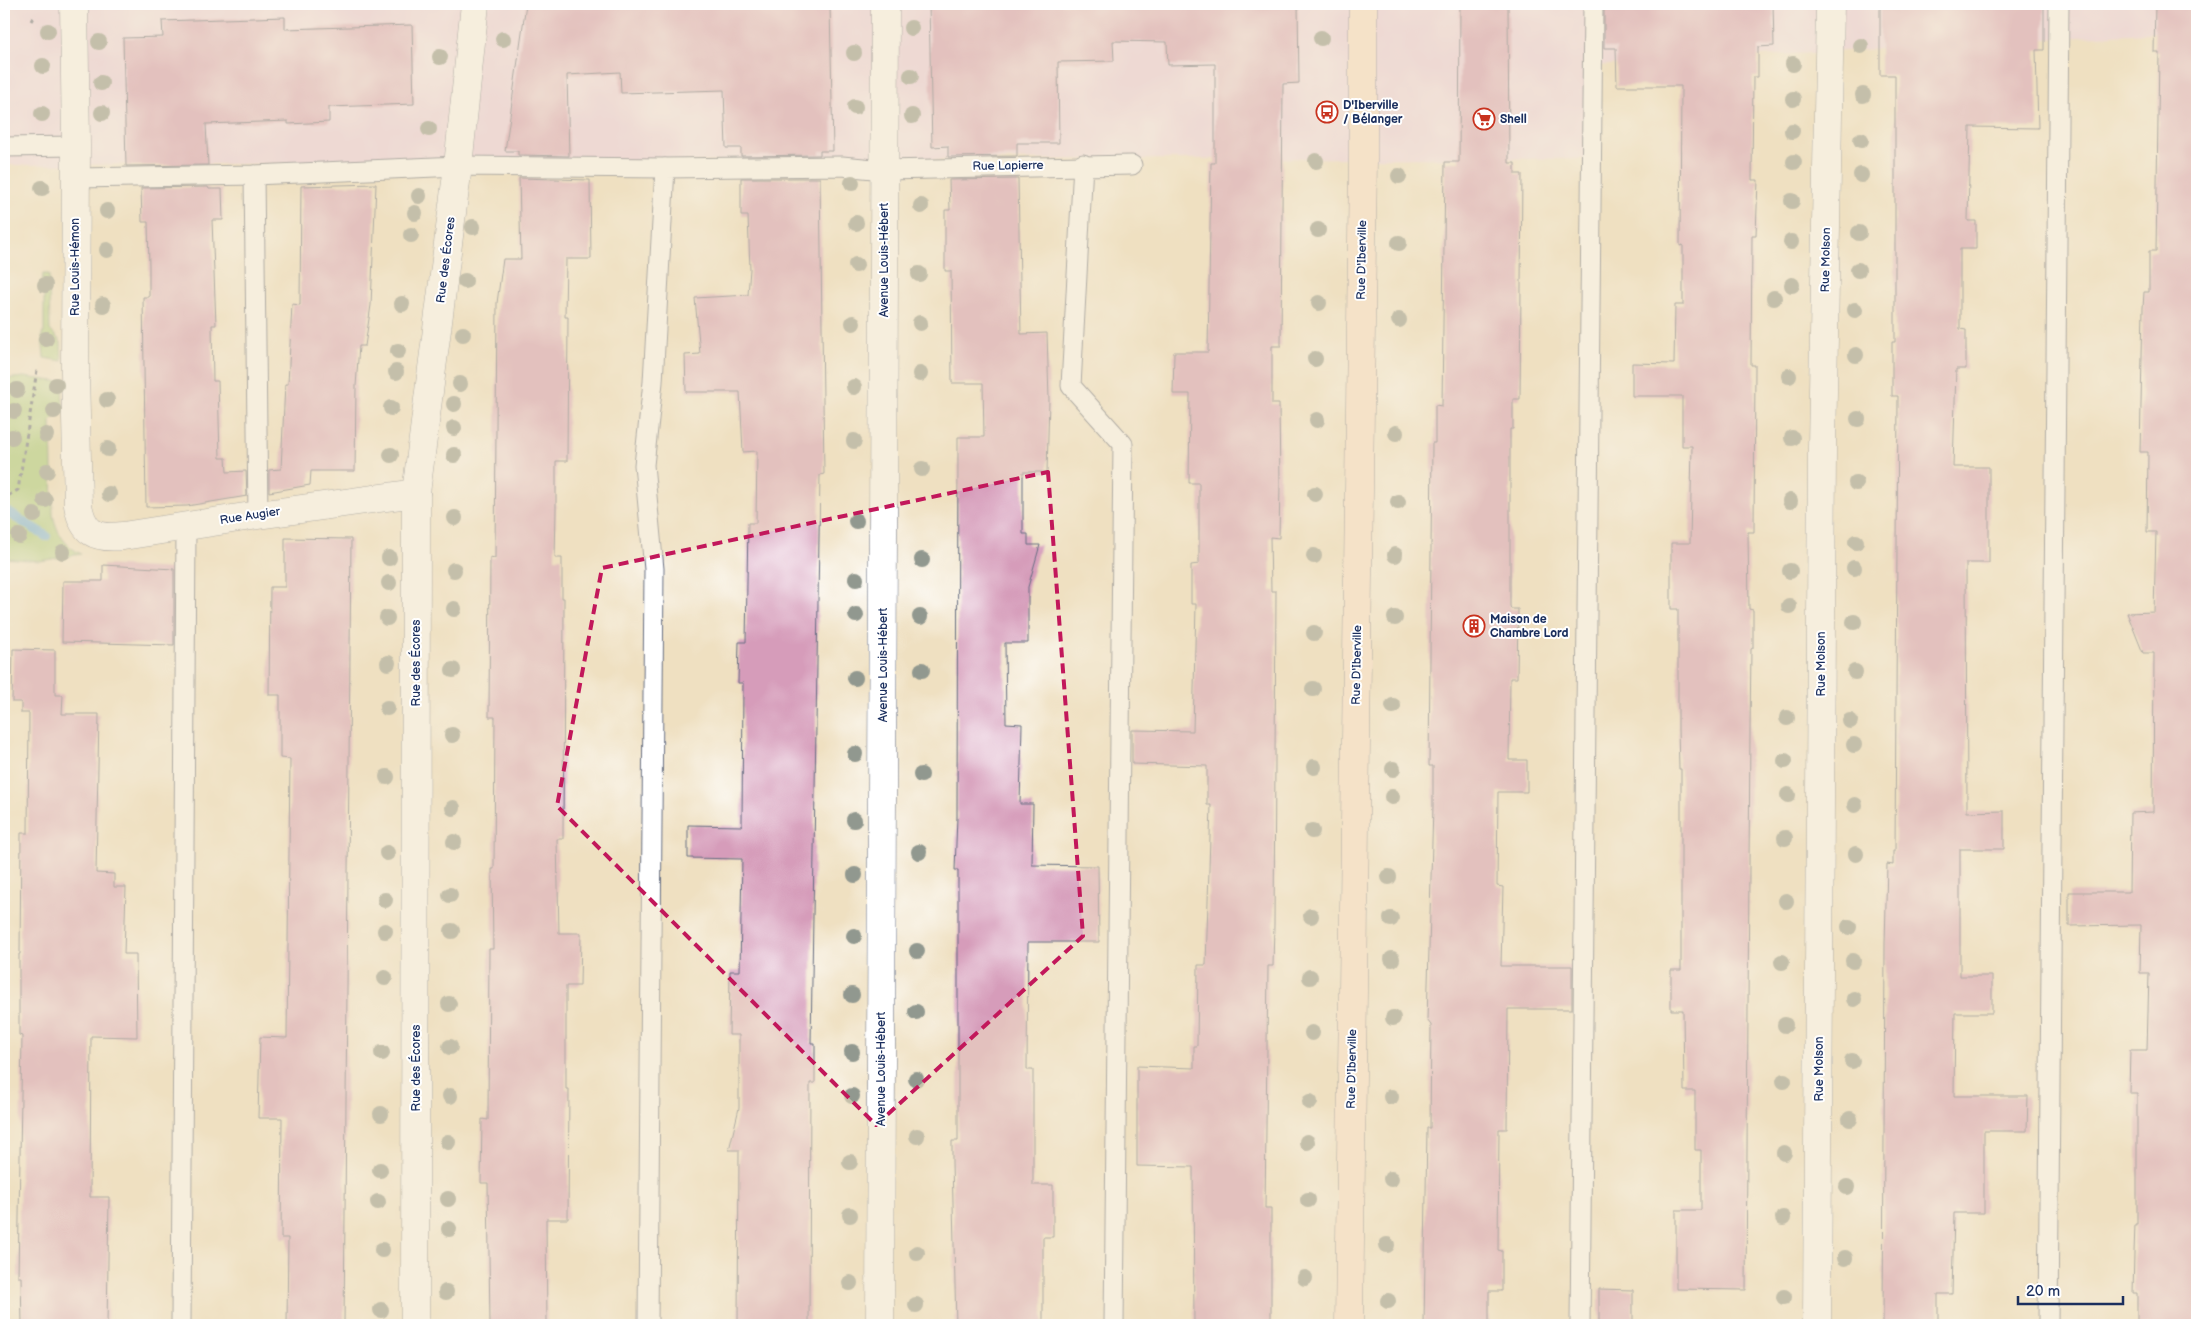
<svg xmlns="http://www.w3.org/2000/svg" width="2201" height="1329" font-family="'Balsamiq Sans',sans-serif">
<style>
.built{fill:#edd1e9}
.green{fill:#a5cc77;stroke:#607e6a}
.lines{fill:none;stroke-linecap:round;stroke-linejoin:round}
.stream{stroke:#6bb0e1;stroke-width:10}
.building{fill:#d69cba}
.lane-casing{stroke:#656d81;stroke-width:21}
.street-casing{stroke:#656d81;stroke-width:29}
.secondary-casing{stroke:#656d81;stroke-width:29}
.path{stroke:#656d81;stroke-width:3;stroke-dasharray:4 4;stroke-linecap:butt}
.lane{stroke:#fff;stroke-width:19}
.street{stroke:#fff;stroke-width:28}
.secondary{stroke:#fde4d1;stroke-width:28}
.tree{fill:#91988f}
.marked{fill:none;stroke:#c2185b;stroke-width:4;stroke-dasharray:10 6;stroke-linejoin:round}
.labels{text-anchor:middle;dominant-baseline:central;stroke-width:4;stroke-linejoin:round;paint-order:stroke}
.poi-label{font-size:12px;font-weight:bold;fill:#1b2f5e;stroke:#fff;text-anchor:start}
.street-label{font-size:12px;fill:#1b2f5e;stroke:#fff}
</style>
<rect width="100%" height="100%" fill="#fff"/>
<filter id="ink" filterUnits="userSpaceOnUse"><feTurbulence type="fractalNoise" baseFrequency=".02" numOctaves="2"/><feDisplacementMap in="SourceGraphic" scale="10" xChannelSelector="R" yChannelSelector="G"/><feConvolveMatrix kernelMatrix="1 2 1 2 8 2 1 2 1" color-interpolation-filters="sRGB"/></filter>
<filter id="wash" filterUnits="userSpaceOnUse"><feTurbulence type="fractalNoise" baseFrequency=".0096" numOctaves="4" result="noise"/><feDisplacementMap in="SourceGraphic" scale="20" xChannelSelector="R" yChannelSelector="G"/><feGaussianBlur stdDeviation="1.12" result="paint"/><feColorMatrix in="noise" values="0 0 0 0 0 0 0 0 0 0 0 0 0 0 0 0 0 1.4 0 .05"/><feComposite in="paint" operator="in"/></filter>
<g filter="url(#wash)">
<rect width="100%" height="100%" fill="#efe0c1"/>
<polygon class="built" points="4,4 2197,4 2197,30 1593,66 1593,159 1363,158 4,165"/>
<g class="green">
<polygon points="43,274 49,274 50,330 61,342 62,361 44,358 42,333 44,333 44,293 41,293"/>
<path d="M24,377L62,382L63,409L51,421L53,515C57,533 64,545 81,554L40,561L4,558V379Z"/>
</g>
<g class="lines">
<polyline class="stream" points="4,510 46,536"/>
</g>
<g id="blocks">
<g class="building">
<polygon points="526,4 810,4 811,6 830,6 833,151 820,151 820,155 741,156 741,148 726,148 724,90 621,93 620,72 567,75 569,156 518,155 518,151 505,151"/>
<polygon points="929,4 1298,4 1299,83 1283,84 1281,346 1272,346 1272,404 1279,404 1280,484 1279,538 1270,537 1271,591 1276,591 1274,925 1273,966 1268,966 1265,1208 1271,1208 1271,1325 1194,1325 1193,1167 1137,1166 1137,1066 1194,1068 1194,1046 1197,1046 1198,965 1206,965 1211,805 1207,805 1207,766 1132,764 1132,730 1193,731 1196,604 1191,604 1191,565 1199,564 1199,483 1189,483 1190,394 1173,394 1174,352 1208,352 1211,163 1215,163 1215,64 1168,65 1167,42 1113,41 1114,61 1058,62 1059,143 1017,143 1017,156 948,157 948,146 932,147"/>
<polygon points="1460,4 1508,4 1509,163 1515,163 1515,174 1522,174 1520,399 1513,399 1513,429 1510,429 1510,606 1511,609 1518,609 1517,678 1510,678 1509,760 1527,760 1527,792 1498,792 1497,886 1503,887 1501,966 1572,966 1572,1009 1508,1009 1507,1129 1499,1129 1498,1250 1502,1251 1502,1291 1489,1291 1489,1325 1424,1325 1427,1128 1430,1128 1431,1025 1427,1020 1433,806 1433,766 1429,766 1432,443 1435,443 1435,405 1442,406 1445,162 1459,162"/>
<polygon points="1604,4 1773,4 1774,46 1758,47 1758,77 1753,77 1752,180 1758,180 1756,235 1752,235 1751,365 1755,365 1754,532 1748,532 1749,609 1753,610 1753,648 1751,649 1750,729 1746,1290 1676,1289 1676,1210 1701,1210 1701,1150 1695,1150 1695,1091 1684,1091 1683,1010 1671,1010 1671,970 1681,970 1681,769 1679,769 1678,729 1678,609 1671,609 1671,543 1690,543 1692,446 1682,446 1682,396 1632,396 1632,363 1674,364 1675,305 1683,305 1683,245 1680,246 1681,86 1617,86 1616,48 1604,48"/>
<polygon points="1880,4 2044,4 2044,50 2036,50 2038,128 1970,127 1968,221 1976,221 1976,249 1960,249 1960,329 1966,330 1966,369 1956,369 1953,467 1989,467 1989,563 1966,563 1967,812 2004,811 2004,849 1960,849 1960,976 1992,976 1992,1013 1955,1013 1954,1096 2028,1096 2027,1131 1984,1131 1984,1213 1954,1213 1952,1294 1938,1294 1938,1325 1883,1325 1885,944 1887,864 1893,865 1893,851 1895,851 1898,396 1892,396 1892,342 1895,342 1895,75 1880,75"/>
<polygon points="2155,4 2197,4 2197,1325 2137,1325 2137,1293 2133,1293 2134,1253 2135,1224 2137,1224 2137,1093 2129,1093 2130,1050 2147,1050 2149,973 2140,973 2141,925 2069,926 2069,892 2129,892 2130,813 2153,812 2154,653 2143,653 2127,613 2154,612 2156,532 2147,532 2148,452 2140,452 2143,308 2144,292 2149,292 2149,251 2156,251 2159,52 2154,52"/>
<polygon points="285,17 285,29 412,25 414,104 329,107 329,122 288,124 288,121 206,124 208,165 126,166 123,38 163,37 162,21"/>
<polygon points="519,178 590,180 591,259 566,259 565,317 568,317 567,461 556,461 556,510 555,558 562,558 562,598 564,598 563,839 557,839 559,933 581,933 580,986 566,986 566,1089 569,1089 568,1219 546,1219 547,1325 490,1325 488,1183 481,1183 482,1119 488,1120 489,949 493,949 492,869 494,869 495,717 489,717 490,557 495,558 497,303 503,259 521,259"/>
<polygon points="741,178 820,178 824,474 820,475 816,725 811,1043 815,1043 815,1083 810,1083 809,1325 738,1325 739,1150 729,1150 739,1108 739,1035 729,1035 730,971 740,971 742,859 688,858 688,825 742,826 743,683 738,683 739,642 746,642 748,523 756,523 757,451 743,452 740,392 686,392 685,355 700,354 695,298 748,295 750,269 748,216 741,216"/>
<polygon points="1018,179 1021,334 1047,333 1049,400 1047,472 1023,472 1023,534 1028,534 1028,545 1040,545 1028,587 1028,643 1005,643 1006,723 1022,724 1020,804 1033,804 1032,865 1098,866 1099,942 1028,942 1027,1070 1033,1070 1033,1185 1053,1185 1053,1237 1043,1237 1043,1325 956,1325 952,1162 952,1141 958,1141 958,870 955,870 957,817 958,437 984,437 983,383 952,383 951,271 945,271 945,210 950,210 949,180"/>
<polygon points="376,184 371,305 365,346 359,346 356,386 355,471 311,471 310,485 269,492 269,470 281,469 285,384 288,384 292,304 300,305 301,186"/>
<polygon points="208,187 209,189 222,189 223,220 212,220 216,325 212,325 213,381 218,381 220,458 226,458 227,472 246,471 247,496 187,506 146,507 143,297 149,297 149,267 148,222 142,222 141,188"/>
<polygon points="285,538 351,539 344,1325 287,1325 288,1238 281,1238 282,1118 258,1118 260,1037 287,1038 290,759 280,758 280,695 269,695 270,587 285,587"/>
<polygon points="103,565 174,569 174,645 62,642 63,581 103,581"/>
<polygon points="13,649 55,650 55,695 63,695 62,714 99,714 96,873 114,874 114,887 126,887 124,954 136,954 137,1037 91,1036 90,1197 109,1197 107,1325 22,1325 21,1277 18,1277 22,1036 19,1035 19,954 20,954 21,833 28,833 29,713 21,713 21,702 12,702"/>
<polygon points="1599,1289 1633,1290 1633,1325 1599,1325"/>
</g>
</g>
</g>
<g filter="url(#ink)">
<use href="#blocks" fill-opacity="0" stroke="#656d81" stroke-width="1"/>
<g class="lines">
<g class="lane-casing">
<g id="lane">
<polyline points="4,147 76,146"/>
<polyline points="1083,164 1071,386 1123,444 1114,1325"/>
<polyline points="254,175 258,515"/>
<polyline points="76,178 254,175 458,166 665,168"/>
<polyline points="181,1325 186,527"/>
<polyline points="648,1325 654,569 644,465 653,382 665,168 842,166 884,170 1132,165"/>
<polyline points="1580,1325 1593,4"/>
<polyline points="2048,1325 2059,4"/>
</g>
</g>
<g class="street-casing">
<g id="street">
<path d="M74,4L76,146L75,372L78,505C83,533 95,539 123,536L258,515L416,493"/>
<polyline points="415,1325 416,493 458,166 475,4"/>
<polyline points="880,1325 885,4"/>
<polyline points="1817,1325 1822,447 1830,4"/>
</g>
</g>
<g class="secondary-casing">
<polyline id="secondary" points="1349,1325 1363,158 1363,4"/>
</g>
<g class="path">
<polyline points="31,21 35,14"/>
<polyline points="4,501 4,498 18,490 37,370"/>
</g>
<use href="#lane" class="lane"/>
<use href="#street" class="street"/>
<use href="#secondary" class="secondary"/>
</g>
<g class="tree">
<circle cx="911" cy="28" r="8"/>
<circle cx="48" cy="31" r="8"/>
<circle cx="1321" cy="38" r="8"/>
<circle cx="503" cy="39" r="8"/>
<circle cx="99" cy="42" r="8"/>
<circle cx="1861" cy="46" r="8"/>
<circle cx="854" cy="53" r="8"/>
<circle cx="440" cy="57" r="8"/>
<circle cx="1793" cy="64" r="8"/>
<circle cx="43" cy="66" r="8"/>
<circle cx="911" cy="76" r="8"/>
<circle cx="101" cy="83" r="8"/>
<circle cx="1863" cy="95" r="8"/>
<circle cx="1793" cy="99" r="8"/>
<circle cx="855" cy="107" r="8"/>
<circle cx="102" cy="113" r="8"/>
<circle cx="42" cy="114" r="8"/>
<circle cx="912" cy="116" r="8"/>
<circle cx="429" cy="129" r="8"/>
<circle cx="1792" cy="131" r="8"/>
<circle cx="1861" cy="140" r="8"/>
<circle cx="1316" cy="161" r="8"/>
<circle cx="1794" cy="162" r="8"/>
<circle cx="1861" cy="175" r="8"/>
<circle cx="1399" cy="176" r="8"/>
<circle cx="852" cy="183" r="8"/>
<circle cx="42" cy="188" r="8"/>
<circle cx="419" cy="196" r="8"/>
<circle cx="1792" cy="201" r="8"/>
<circle cx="921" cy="206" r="8"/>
<circle cx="107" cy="211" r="8"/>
<circle cx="415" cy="213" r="8"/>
<circle cx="856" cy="223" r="8"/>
<circle cx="473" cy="227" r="8"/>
<circle cx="1318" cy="230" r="8"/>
<circle cx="1859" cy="233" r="8"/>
<circle cx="411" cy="235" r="8"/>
<circle cx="1791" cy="242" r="8"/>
<circle cx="1399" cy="243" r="8"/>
<circle cx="107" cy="250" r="8"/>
<circle cx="856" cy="265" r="8"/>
<circle cx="1858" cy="270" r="8"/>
<circle cx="919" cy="274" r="8"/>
<circle cx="465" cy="281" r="8"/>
<circle cx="45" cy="285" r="8"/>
<circle cx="1792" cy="285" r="8"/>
<circle cx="1774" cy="298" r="8"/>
<circle cx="1319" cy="303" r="8"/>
<circle cx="402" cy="304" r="8"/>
<circle cx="103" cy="305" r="8"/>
<circle cx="1855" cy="310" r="8"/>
<circle cx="1399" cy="320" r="8"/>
<circle cx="853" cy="323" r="8"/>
<circle cx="920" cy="323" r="8"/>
<circle cx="463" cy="334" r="8"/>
<circle cx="46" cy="339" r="8"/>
<circle cx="398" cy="351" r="8"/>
<circle cx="1856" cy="355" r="8"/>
<circle cx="1315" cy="359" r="8"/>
<circle cx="396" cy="372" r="8"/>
<circle cx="920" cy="374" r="8"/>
<circle cx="1789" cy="376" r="8"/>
<circle cx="460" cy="384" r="8"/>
<circle cx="56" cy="385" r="8"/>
<circle cx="854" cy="387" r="8"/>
<circle cx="17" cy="390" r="8"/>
<circle cx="107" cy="400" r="8"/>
<circle cx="454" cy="404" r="8"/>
<circle cx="391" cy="408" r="8"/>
<circle cx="14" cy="411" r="8"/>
<circle cx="54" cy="411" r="8"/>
<circle cx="1858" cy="419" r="8"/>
<circle cx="1317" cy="420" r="8"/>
<circle cx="454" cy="428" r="8"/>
<circle cx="1396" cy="433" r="8"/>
<circle cx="46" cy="435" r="8"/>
<circle cx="12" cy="437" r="8"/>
<circle cx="1792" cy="438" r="8"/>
<circle cx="854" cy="441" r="8"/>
<circle cx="108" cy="449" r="8"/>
<circle cx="391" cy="455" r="8"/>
<circle cx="454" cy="455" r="8"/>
<circle cx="922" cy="469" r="8"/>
<circle cx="47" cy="471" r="8"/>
<circle cx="1856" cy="483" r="8"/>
<circle cx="109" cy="494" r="8"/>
<circle cx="1315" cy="494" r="8"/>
<circle cx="45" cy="500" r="8"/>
<circle cx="1790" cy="501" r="8"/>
<circle cx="1398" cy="502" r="8"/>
<circle cx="34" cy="515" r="8"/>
<circle cx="455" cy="518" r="8"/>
<circle cx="856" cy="521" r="8"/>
<circle cx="19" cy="536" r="8"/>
<circle cx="1856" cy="542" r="8"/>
<circle cx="63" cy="552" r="8"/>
<circle cx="1395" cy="555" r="8"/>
<circle cx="1314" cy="556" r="8"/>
<circle cx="389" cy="558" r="8"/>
<circle cx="922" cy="560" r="8"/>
<circle cx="1854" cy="568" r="8"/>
<circle cx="454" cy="570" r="8"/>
<circle cx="1790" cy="571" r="8"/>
<circle cx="856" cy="579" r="8"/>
<circle cx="389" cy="583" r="8"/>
<circle cx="1789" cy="606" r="8"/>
<circle cx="454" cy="609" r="8"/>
<circle cx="856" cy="615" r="8"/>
<circle cx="920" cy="617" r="8"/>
<circle cx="387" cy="618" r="8"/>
<circle cx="1395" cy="618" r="8"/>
<circle cx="1854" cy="622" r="8"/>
<circle cx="1314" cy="633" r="8"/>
<circle cx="388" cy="663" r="8"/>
<circle cx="453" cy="670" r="8"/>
<circle cx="922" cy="670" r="8"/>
<circle cx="1855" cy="672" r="8"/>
<circle cx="855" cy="678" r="8"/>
<circle cx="1313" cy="689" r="8"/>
<circle cx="1393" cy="706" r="8"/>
<circle cx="387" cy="708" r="8"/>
<circle cx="1787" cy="718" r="8"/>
<circle cx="1850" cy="721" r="8"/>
<circle cx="452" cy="735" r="8"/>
<circle cx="1854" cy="745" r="8"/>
<circle cx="855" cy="754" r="8"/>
<circle cx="1785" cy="761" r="8"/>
<circle cx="1314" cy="767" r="8"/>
<circle cx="1393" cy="769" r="8"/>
<circle cx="921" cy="775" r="8"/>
<circle cx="387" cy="777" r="8"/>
<circle cx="1788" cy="795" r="8"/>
<circle cx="1392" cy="797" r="8"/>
<circle cx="1855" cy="805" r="8"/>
<circle cx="453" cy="808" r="8"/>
<circle cx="854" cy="820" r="8"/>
<circle cx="1312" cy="831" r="8"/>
<circle cx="1785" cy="838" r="8"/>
<circle cx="454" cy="842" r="8"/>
<circle cx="919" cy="852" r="8"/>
<circle cx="387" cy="853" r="8"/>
<circle cx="1856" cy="854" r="8"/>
<circle cx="855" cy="875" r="8"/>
<circle cx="1389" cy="877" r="8"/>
<circle cx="450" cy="895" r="8"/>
<circle cx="385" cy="900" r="8"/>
<circle cx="1786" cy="901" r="8"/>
<circle cx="1311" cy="916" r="8"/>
<circle cx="1391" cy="919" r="8"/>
<circle cx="1849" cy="927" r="8"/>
<circle cx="385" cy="931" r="8"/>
<circle cx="452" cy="931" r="8"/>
<circle cx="854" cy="936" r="8"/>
<circle cx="917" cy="951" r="8"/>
<circle cx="1392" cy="959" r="8"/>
<circle cx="1853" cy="961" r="8"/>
<circle cx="1782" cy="962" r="8"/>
<circle cx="1310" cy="977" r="8"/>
<circle cx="385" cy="978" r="8"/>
<circle cx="852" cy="995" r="8"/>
<circle cx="1854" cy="999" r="8"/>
<circle cx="449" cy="1004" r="8"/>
<circle cx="916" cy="1012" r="8"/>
<circle cx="1393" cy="1018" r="8"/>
<circle cx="1785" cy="1025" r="8"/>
<circle cx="1312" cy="1033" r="8"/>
<circle cx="450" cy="1047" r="8"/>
<circle cx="852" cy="1052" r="8"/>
<circle cx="382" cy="1053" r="8"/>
<circle cx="1852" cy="1061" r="8"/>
<circle cx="916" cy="1079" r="8"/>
<circle cx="1784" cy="1081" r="8"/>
<circle cx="450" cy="1096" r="8"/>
<circle cx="852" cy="1096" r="8"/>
<circle cx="1391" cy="1097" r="8"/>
<circle cx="1310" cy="1102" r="8"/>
<circle cx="381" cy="1114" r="8"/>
<circle cx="1850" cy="1119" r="8"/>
<circle cx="917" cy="1136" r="8"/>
<circle cx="448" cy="1142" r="8"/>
<circle cx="1307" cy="1142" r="8"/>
<circle cx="1784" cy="1153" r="8"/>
<circle cx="850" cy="1162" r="8"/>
<circle cx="380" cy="1170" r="8"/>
<circle cx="1391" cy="1179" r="8"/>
<circle cx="1847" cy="1187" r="8"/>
<circle cx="448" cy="1199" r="8"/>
<circle cx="1308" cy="1200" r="8"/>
<circle cx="378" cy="1202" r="8"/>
<circle cx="850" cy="1215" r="8"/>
<circle cx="1783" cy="1218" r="8"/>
<circle cx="449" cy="1229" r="8"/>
<circle cx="1387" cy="1245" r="8"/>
<circle cx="382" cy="1250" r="8"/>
<circle cx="917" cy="1253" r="8"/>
<circle cx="1845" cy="1258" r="8"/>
<circle cx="1305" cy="1278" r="8"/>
<circle cx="850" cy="1283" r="8"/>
<circle cx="446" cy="1292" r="8"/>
<circle cx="1784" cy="1297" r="8"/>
<circle cx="1388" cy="1301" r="8"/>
<circle cx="916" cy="1305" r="8"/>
<circle cx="381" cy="1310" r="8"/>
</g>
</g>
<path d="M0 0H2201V1329H0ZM1048,472L1083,936L876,1125L557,806L602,568Z" fill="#efe0c1" fill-opacity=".55" fill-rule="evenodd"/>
<path class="marked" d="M1048,472L1083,936L876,1125L557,806L602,568Z"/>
<defs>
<g id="bus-ring" transform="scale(1.125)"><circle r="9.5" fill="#fff" stroke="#c8321e" stroke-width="1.5"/><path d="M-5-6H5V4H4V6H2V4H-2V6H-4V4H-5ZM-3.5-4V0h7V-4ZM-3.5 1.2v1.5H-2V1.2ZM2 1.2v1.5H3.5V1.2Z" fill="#c8321e"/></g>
<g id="supermarket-ring" transform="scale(1.125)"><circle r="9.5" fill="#fff" stroke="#c8321e" stroke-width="1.5"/><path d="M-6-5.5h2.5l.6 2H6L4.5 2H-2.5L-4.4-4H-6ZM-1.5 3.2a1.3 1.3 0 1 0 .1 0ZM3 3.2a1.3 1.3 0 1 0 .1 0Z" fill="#c8321e"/></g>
<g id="building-ring" transform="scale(1.125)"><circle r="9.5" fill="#fff" stroke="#c8321e" stroke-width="1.5"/><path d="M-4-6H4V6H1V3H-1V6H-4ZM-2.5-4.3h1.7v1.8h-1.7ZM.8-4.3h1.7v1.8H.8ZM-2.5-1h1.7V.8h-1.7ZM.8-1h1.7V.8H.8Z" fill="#c8321e"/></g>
</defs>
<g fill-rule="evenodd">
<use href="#bus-ring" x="1327" y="112"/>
<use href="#supermarket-ring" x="1484" y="119"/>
<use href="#building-ring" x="1474" y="626"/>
</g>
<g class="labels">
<g class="poi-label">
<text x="1343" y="105">D'Iberville<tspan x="1343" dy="14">/ Bélanger</tspan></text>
<text x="1500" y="119">Shell</text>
<text x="1490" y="619">Maison de<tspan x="1490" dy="14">Chambre Lord</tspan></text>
</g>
<g class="street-label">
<text transform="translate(1008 166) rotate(-1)">Rue Lapierre</text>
<text transform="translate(446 260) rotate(-83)">Rue des Écores</text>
<text transform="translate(884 260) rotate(-90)">Avenue Louis-Hébert</text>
<text transform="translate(1362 260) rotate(-89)">Rue D'Iberville</text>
<text transform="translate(1826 260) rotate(-89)">Rue Molson</text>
<text transform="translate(75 267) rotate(-90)">Rue Louis-Hémon</text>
<text transform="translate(250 516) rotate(-9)">Rue Augier</text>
<text transform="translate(416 663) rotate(-90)">Rue des Écores</text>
<text transform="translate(1821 664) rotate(-90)">Rue Molson</text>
<text transform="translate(883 665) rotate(-90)">Avenue Louis-Hébert</text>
<text transform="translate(1357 665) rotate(-89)">Rue D'Iberville</text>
<text transform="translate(416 1068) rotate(-90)">Rue des Écores</text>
<text transform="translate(881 1069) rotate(-90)">Avenue Louis-Hébert</text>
<text transform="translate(1352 1069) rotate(-89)">Rue D'Iberville</text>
<text transform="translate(1819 1069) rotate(-90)">Rue Molson</text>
</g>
</g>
<rect width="2201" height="1329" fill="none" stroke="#fff" stroke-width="20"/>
<path d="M2018 1296v8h105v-8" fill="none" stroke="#1b2f5e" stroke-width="2.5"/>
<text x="2026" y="1296" font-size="15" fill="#1b2f5e" stroke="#ffffff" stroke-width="4" paint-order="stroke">20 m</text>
</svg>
